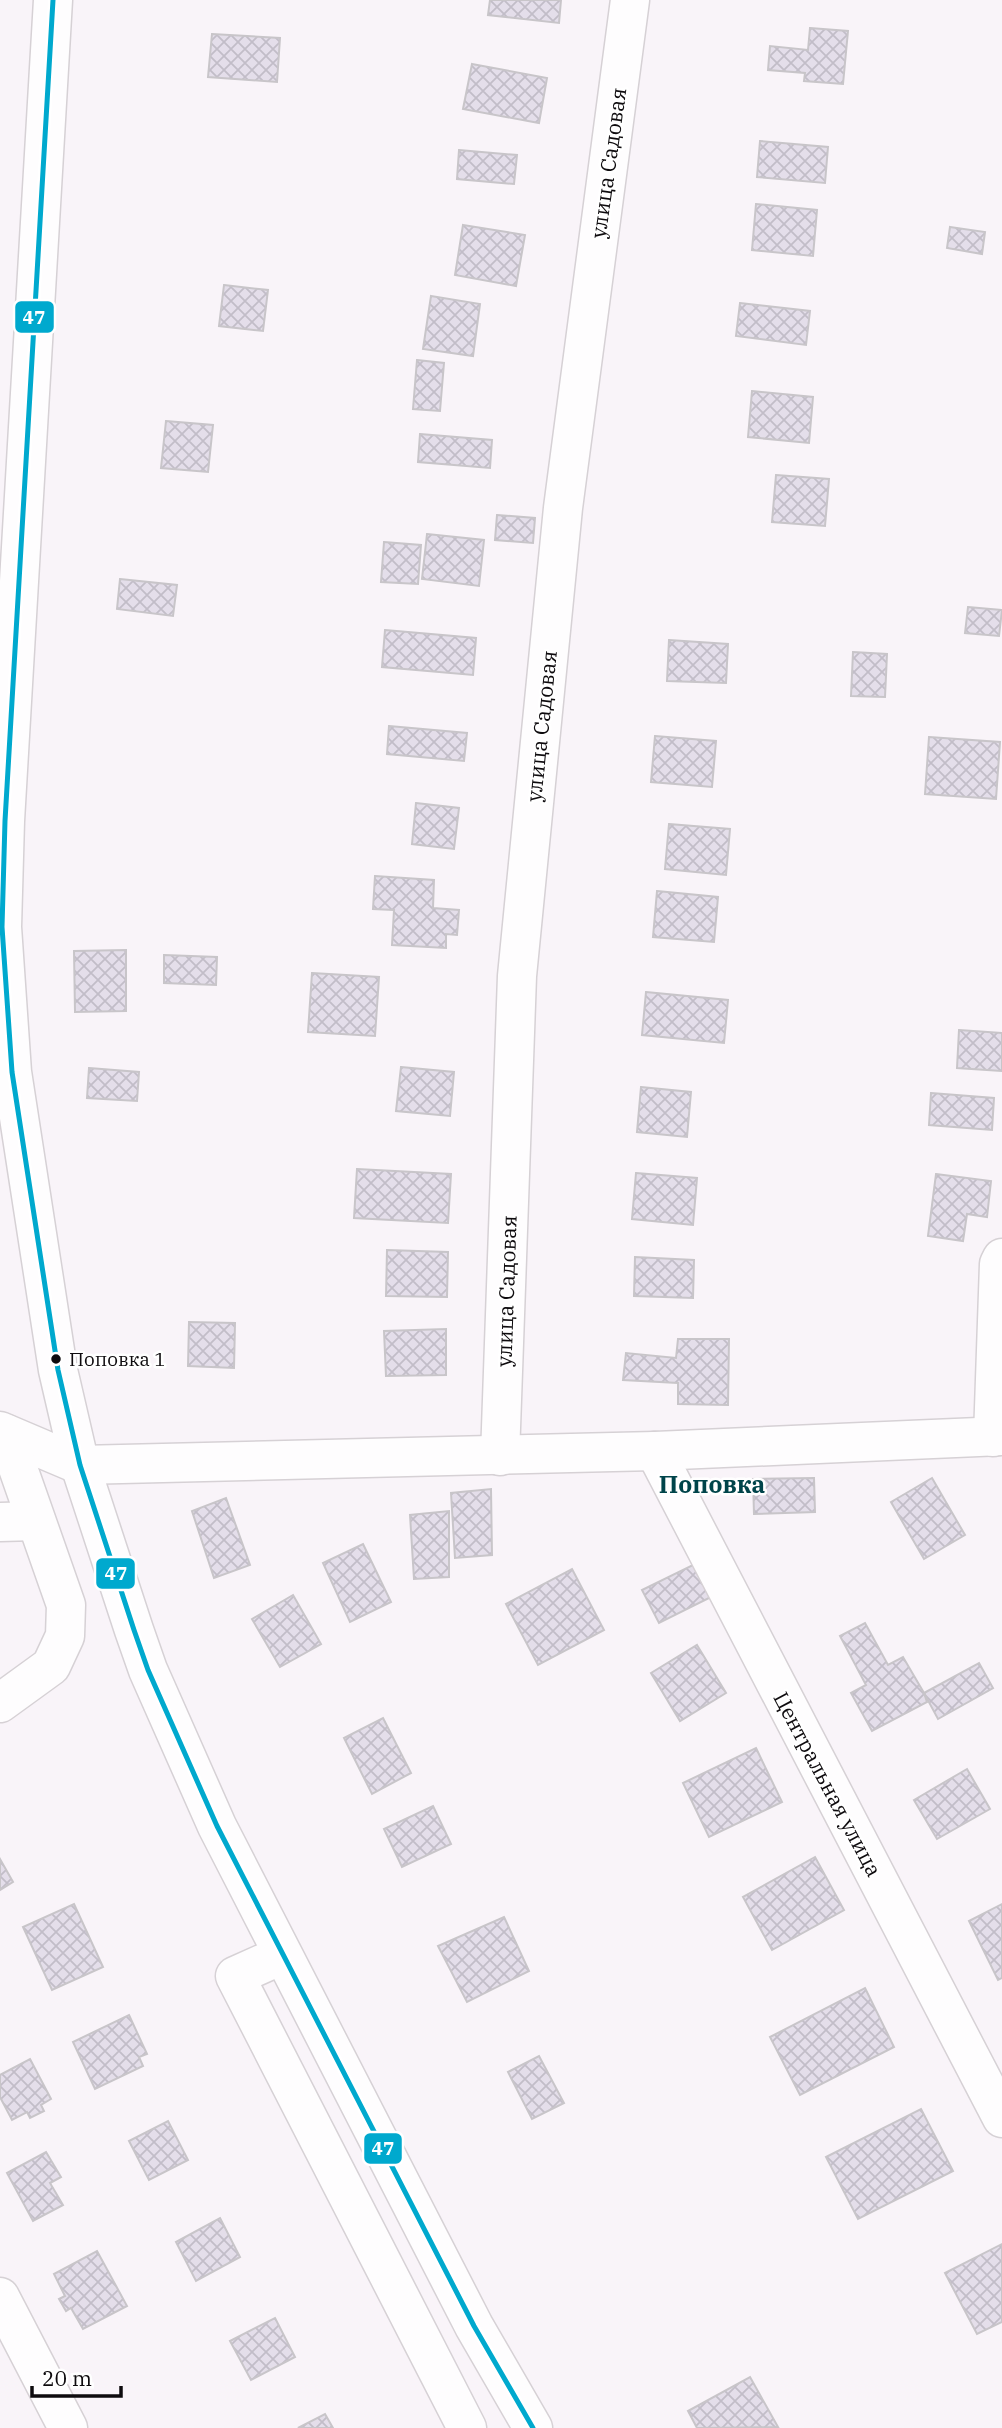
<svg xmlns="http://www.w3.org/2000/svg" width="1002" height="2428" font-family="'IBM Plex Serif',serif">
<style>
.building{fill:url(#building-cross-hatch);stroke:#c8c5c9;stroke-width:2}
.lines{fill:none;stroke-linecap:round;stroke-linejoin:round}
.minor-casing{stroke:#d6d1d5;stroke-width:41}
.minor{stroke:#fefdfe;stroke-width:38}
.bus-1-casing{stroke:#fff;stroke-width:10}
.bus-1{stroke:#00a9ce;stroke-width:5}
.bus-dot{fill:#0e0b0e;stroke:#fff;stroke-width:2.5}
.labels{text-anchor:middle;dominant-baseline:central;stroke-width:5;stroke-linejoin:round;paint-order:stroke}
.bus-label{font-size:19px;fill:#0e0b0e;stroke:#fff;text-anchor:start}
.street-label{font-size:21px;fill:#0e0b0e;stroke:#fff}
.quarter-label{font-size:24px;font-weight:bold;fill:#00444a;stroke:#fff}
.line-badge{stroke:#fff;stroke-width:2.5}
.badge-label{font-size:19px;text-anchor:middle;font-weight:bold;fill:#fff}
</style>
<defs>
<pattern id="building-cross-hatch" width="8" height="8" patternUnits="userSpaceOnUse" patternTransform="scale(1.75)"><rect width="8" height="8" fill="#e4deea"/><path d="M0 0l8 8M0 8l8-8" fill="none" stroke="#c2bdc8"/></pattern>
</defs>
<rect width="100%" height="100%" fill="#f9f4f9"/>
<g class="building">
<polygon points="490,0 561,0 559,23 488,15"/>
<polygon points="810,28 848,31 843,84 804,81 805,73 768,70 770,46 808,50"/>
<polygon points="212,34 280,38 277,82 208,77"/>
<polygon points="472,64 547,78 539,123 463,109"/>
<polygon points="760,141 828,147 825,183 757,177"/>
<polygon points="459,150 517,155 514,184 457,179"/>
<polygon points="756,204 817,210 813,256 752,250"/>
<polygon points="463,225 525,235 516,286 455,275"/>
<polygon points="950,227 985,232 982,254 947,248"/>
<polygon points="224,285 268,290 263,331 219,326"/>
<polygon points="431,296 480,304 473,356 423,349"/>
<polygon points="740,303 810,311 806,345 736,336"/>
<polygon points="417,360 444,363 440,411 413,409"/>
<polygon points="752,391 813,397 809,443 748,437"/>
<polygon points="166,421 213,425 208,472 161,468"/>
<polygon points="420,434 492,440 490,468 418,462"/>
<polygon points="776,475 829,479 825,526 772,522"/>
<polygon points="497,515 535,518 533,543 495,540"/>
<polygon points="427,534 484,540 479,586 422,579"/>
<polygon points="384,542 421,545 418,584 381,582"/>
<polygon points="120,579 177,585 173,616 117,609"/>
<polygon points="968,607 1002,610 999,636 965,633"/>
<polygon points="385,630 476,638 473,675 382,667"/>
<polygon points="669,640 728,644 726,683 667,681"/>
<polygon points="853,652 887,654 885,697 851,696"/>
<polygon points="389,726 467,733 464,761 387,754"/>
<polygon points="655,736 716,741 712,787 651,782"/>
<polygon points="929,737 1000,742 996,799 925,794"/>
<polygon points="416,803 459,808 454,849 412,844"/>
<polygon points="669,824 730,829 726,875 665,869"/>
<polygon points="375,876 434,880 433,908 459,910 457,935 446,934 446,948 392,945 394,910 373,909"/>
<polygon points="657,891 718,897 714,942 653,937"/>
<polygon points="126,950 126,1011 75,1012 74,951"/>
<polygon points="164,955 217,957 216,985 164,983"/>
<polygon points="312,973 379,977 375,1036 308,1032"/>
<polygon points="646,992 728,1000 724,1043 642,1035"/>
<polygon points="959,1030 1002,1033 1002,1071 957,1068"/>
<polygon points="401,1067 454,1072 450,1116 396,1111"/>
<polygon points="89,1068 139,1072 137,1101 87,1098"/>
<polygon points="641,1087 691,1092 687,1137 637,1132"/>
<polygon points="931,1093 994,1098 992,1130 929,1125"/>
<polygon points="357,1169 451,1174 448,1223 354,1218"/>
<polygon points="636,1173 697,1178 693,1225 632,1219"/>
<polygon points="936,1174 991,1181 987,1217 967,1214 963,1241 928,1236"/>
<polygon points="387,1250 448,1252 447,1297 386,1296"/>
<polygon points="635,1257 694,1260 693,1298 634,1296"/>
<polygon points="189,1322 235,1323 234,1368 188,1366"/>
<polygon points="446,1329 446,1375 386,1376 384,1331"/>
<polygon points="678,1339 729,1339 728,1405 678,1404 678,1383 623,1380 626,1353 676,1358"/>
<polygon points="814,1478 815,1512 754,1514 753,1479"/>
<polygon points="932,1478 965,1535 924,1559 891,1502"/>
<polygon points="491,1489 492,1555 455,1558 451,1493"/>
<polygon points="226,1498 250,1565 214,1578 192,1511"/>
<polygon points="449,1511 449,1577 414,1579 410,1515"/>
<polygon points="363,1544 391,1602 350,1622 323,1563"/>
<polygon points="699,1562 715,1595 659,1623 642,1590"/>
<polygon points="572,1569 604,1630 538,1665 506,1604"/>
<polygon points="293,1595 321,1644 280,1667 252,1619"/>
<polygon points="865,1623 888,1665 903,1657 924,1693 927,1702 872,1731 851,1693 866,1685 840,1636"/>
<polygon points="697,1645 726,1693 680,1721 651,1673"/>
<polygon points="979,1663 993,1688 938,1719 924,1693"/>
<polygon points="383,1718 411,1773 372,1794 344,1738"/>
<polygon points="756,1748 782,1802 709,1837 683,1783"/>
<polygon points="967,1769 990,1809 937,1839 914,1800"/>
<polygon points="433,1806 451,1844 402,1867 384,1829"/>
<polygon points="815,1857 844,1910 772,1950 743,1897"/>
<polygon points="0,1859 13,1882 0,1890"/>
<polygon points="74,1904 103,1967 52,1990 23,1927"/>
<polygon points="1002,1904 1002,1978 998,1980 969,1921"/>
<polygon points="504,1917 529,1971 467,2002 438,1946"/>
<polygon points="865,1988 894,2047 800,2095 770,2037"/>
<polygon points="129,2015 147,2054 139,2057 143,2066 95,2089 73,2042"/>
<polygon points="539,2056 564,2103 532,2119 508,2072"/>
<polygon points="30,2059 51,2099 41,2105 44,2111 30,2118 27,2112 12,2120 0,2097 0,2075"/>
<polygon points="921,2109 953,2171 858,2219 826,2157"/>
<polygon points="168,2121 188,2160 149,2180 129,2141"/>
<polygon points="46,2152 61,2177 50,2183 63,2205 33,2221 7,2173"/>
<polygon points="220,2218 240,2257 196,2281 176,2242"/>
<polygon points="1002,2244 1002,2322 977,2334 945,2273"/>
<polygon points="97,2251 127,2306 83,2329 71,2308 66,2311 59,2299 65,2296 54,2274"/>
<polygon points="275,2318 295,2357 251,2380 230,2341"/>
<polygon points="750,2377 778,2427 697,2428 688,2411"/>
<polygon points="325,2414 333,2428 298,2428"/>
</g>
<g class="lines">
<g class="minor-casing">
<g id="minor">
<polyline points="53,0 5,821 2,927 12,1072 58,1370 80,1465 134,1630 148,1670 217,1826 474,2326 533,2428"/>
<polyline points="0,1431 80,1465 655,1451 1002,1436"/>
<polyline points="993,1437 999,1264 1002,1258"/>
<polyline points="655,1451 1002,2118"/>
<polyline points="500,1456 517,976 563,508 630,0"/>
<polyline points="0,1522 36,1521"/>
<polyline points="0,1703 51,1666 65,1636 66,1605 6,1434"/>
<polyline points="282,1955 235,1976 467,2428"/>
<polyline points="0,2297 68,2428"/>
</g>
</g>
<use href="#minor" class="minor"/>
<g class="bus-1-casing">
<polyline id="bus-1" points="53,0 5,821 2,927 12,1072 58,1370 80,1465 134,1630 148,1670 217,1826 474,2326 533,2428"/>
</g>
<use href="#bus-1" class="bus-1"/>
</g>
<circle class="bus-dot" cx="56" cy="1359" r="6"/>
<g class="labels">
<g class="bus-label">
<text x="69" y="1359">Поповка 1</text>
</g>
<g class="street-label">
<text transform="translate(608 163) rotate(-82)">улица Садовая</text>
<text transform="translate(541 726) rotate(-84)">улица Садовая</text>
<text transform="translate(506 1291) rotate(-88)">улица Садовая</text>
<text transform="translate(828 1784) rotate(62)">Центральная улица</text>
</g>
<g class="quarter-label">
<text x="712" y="1484">Поповка</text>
</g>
</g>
<g class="line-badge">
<rect x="14" y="300" width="41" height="34" rx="7" fill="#00a9ce"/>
<rect x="95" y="1557" width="41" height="33" rx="7" fill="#00a9ce"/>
<rect x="363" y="2132" width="40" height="33" rx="7" fill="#00a9ce"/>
</g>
<g class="badge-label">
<text x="34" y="324">47</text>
<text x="116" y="1580">47</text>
<text x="383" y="2155">47</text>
</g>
<path d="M32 2386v10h89v-10" fill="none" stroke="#0e0b0e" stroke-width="3.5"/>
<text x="42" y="2386" font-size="21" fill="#0e0b0e" stroke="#ffffff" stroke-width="5" paint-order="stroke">20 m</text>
</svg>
